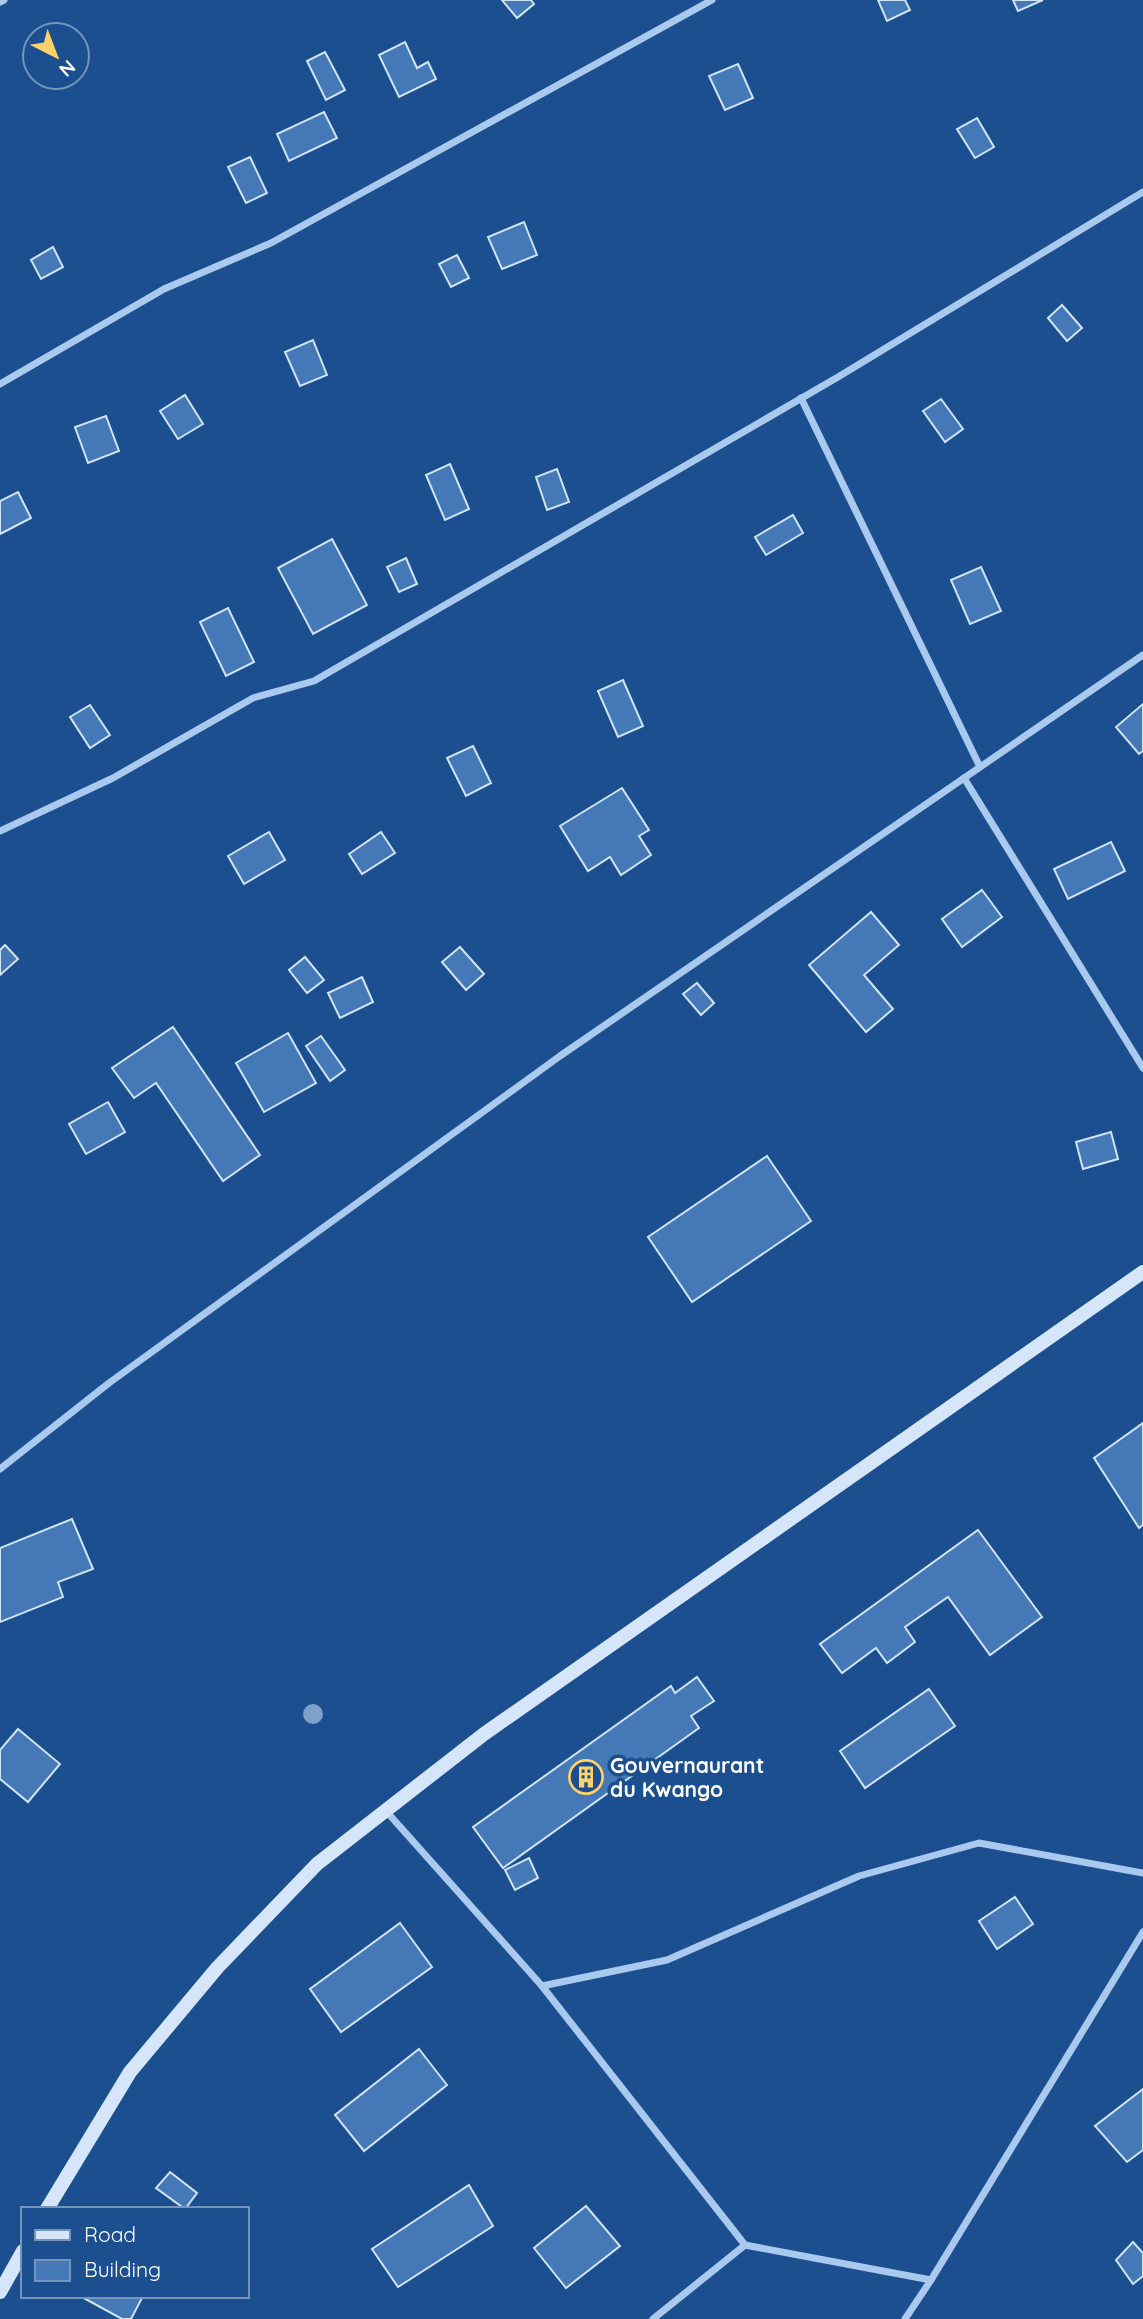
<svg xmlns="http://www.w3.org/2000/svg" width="1143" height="2319" font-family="Quicksand,sans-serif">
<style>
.building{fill:#4478b7;stroke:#cfe3fa;stroke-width:2}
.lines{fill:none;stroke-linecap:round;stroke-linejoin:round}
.street{stroke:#a9c9ee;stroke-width:7}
.secondary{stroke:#d6e6fa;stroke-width:14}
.tree{fill:#7ea0ca}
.labels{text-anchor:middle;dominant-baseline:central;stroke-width:7;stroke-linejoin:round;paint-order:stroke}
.poi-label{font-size:21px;font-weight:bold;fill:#fff;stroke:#1b4f8f;text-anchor:start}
</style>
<rect width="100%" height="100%" fill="#1b4f8f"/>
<g class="building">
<polygon points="502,0 531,0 534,4 517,18"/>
<polygon points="878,0 905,0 910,10 887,21"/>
<polygon points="1013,0 1043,0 1018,11"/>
<polygon points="405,42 417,68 428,62 436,79 399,97 379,55"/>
<polygon points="325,52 345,90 326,100 307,61"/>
<polygon points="738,64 753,98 725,110 709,76"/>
<polygon points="324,112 337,138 289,161 277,134"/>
<polygon points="977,118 994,147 975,158 957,129"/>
<polygon points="250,157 267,193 246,203 228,167"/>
<polygon points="524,222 537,255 502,269 488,237"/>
<polygon points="53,247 63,267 41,279 31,260"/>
<polygon points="457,255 469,278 451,287 439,264"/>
<polygon points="1062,305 1082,328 1067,341 1048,318"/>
<polygon points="313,340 327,375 300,386 285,352"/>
<polygon points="185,395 203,424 178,439 160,411"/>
<polygon points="941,399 963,429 945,442 923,411"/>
<polygon points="106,416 119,451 88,463 75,427"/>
<polygon points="450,464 469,509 445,520 426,475"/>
<polygon points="557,469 569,502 547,510 536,477"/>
<polygon points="18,492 31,518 0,534 0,501"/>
<polygon points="793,515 803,533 766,555 755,537"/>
<polygon points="332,539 367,605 313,634 278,568"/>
<polygon points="406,558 417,584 399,592 387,567"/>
<polygon points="981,567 1001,611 970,624 951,580"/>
<polygon points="228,608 254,662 226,676 200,622"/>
<polygon points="623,680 643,726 618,737 598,691"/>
<polygon points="1143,704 1143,751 1139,754 1116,727"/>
<polygon points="90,705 110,735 90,748 70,717"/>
<polygon points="473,746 491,783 466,796 447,758"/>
<polygon points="622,788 649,830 639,836 651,855 621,875 610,857 588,871 560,826"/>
<polygon points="269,832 285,860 244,884 228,856"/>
<polygon points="381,832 395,853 362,874 349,854"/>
<polygon points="1111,842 1125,871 1068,899 1054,869"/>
<polygon points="982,890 1002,917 962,947 942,919"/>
<polygon points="871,912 899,945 864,975 893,1009 866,1032 809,965"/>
<polygon points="5,945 18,959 0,975 0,950"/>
<polygon points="460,947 484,974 466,990 442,962"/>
<polygon points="305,957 324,980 307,993 289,970"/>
<polygon points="362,977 373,1002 340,1018 328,993"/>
<polygon points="697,983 714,1003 701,1015 683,994"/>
<polygon points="173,1027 260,1155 223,1181 156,1083 134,1098 112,1068"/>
<polygon points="288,1033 316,1083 264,1112 236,1063"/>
<polygon points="321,1036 345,1070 330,1081 306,1046"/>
<polygon points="108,1102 125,1132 86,1154 69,1124"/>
<polygon points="1111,1132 1118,1159 1083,1169 1076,1142"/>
<polygon points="767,1156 811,1221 692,1302 648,1237"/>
<polygon points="1143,1423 1143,1525 1139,1528 1094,1458"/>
<polygon points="72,1519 93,1569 58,1582 63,1597 0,1622 0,1548"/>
<polygon points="978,1530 1042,1617 990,1655 948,1597 905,1627 915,1642 887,1663 876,1648 842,1673 820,1644"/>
<polygon points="697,1677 714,1701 691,1716 699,1728 503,1868 473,1827 671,1686 675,1693"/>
<polygon points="929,1689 955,1726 865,1788 840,1751"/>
<polygon points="18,1729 60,1764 28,1802 0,1779 0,1750"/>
<polygon points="529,1858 538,1878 515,1890 505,1870"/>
<polygon points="1015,1897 1033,1924 997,1949 979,1921"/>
<polygon points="400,1923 432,1967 341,2032 310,1989"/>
<polygon points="419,2049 447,2085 364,2151 335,2115"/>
<polygon points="1143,2089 1143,2150 1127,2162 1095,2126"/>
<polygon points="170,2172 197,2193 185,2209 156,2188"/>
<polygon points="469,2185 493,2226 398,2287 372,2249"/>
<polygon points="586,2206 620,2246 566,2288 534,2248"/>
<polygon points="1133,2242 1143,2253 1143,2276 1133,2284 1116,2260"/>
<polygon points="80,2296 143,2296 131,2319 122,2319"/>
</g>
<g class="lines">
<g class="street">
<polyline points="0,2 4,0"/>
<polyline points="0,384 164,289 271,243 712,0"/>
<polyline points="801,398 980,767"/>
<polyline points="964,778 1143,1068"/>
<polyline points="0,831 113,778 253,698 314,681 838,377 1143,192"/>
<polyline points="0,1469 109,1383 560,1056 1143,655"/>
<polyline points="386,1811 542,1986 667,1960 859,1876 979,1843 1143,1873"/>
<polyline points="542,1986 745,2245 653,2319"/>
<polyline points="745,2245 931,2280 905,2319"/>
<polyline points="931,2280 1143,1932"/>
</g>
<g class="secondary">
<polyline points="47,2209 130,2072 217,1968 317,1864 484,1734 1143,1272"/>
<polyline points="0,2292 23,2251"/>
</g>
</g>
<circle class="tree" cx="313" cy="1714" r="10"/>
<defs>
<g id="building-ring" transform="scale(1.75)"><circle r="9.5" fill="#1b4f8f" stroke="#ffd166" stroke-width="1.5"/><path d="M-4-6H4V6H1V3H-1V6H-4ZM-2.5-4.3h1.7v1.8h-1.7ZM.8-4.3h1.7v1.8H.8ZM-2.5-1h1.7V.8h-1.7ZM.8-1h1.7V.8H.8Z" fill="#ffd166"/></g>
</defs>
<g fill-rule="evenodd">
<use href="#building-ring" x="586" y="1777"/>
</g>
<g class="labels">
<g class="poi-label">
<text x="610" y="1765">Gouvernaurant<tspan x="610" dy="24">du Kwango</tspan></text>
</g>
</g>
<rect x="21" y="2207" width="228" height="91" fill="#1b4f8f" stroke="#7695bc" stroke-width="2"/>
<rect x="35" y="2230" width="35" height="10" fill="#d6e6fa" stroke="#7695bc" stroke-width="2"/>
<text x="84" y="2242" font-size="21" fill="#ffffff">Road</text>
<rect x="35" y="2260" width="35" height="21" fill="#4478b7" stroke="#7695bc" stroke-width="2"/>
<text x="84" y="2277" font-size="21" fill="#ffffff">Building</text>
<g transform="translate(56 56) rotate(138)"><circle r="33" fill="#1b4f8f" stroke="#7695bc" stroke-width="2"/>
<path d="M0-5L12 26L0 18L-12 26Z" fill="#ffd166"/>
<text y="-10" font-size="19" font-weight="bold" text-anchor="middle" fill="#ffffff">N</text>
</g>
</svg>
